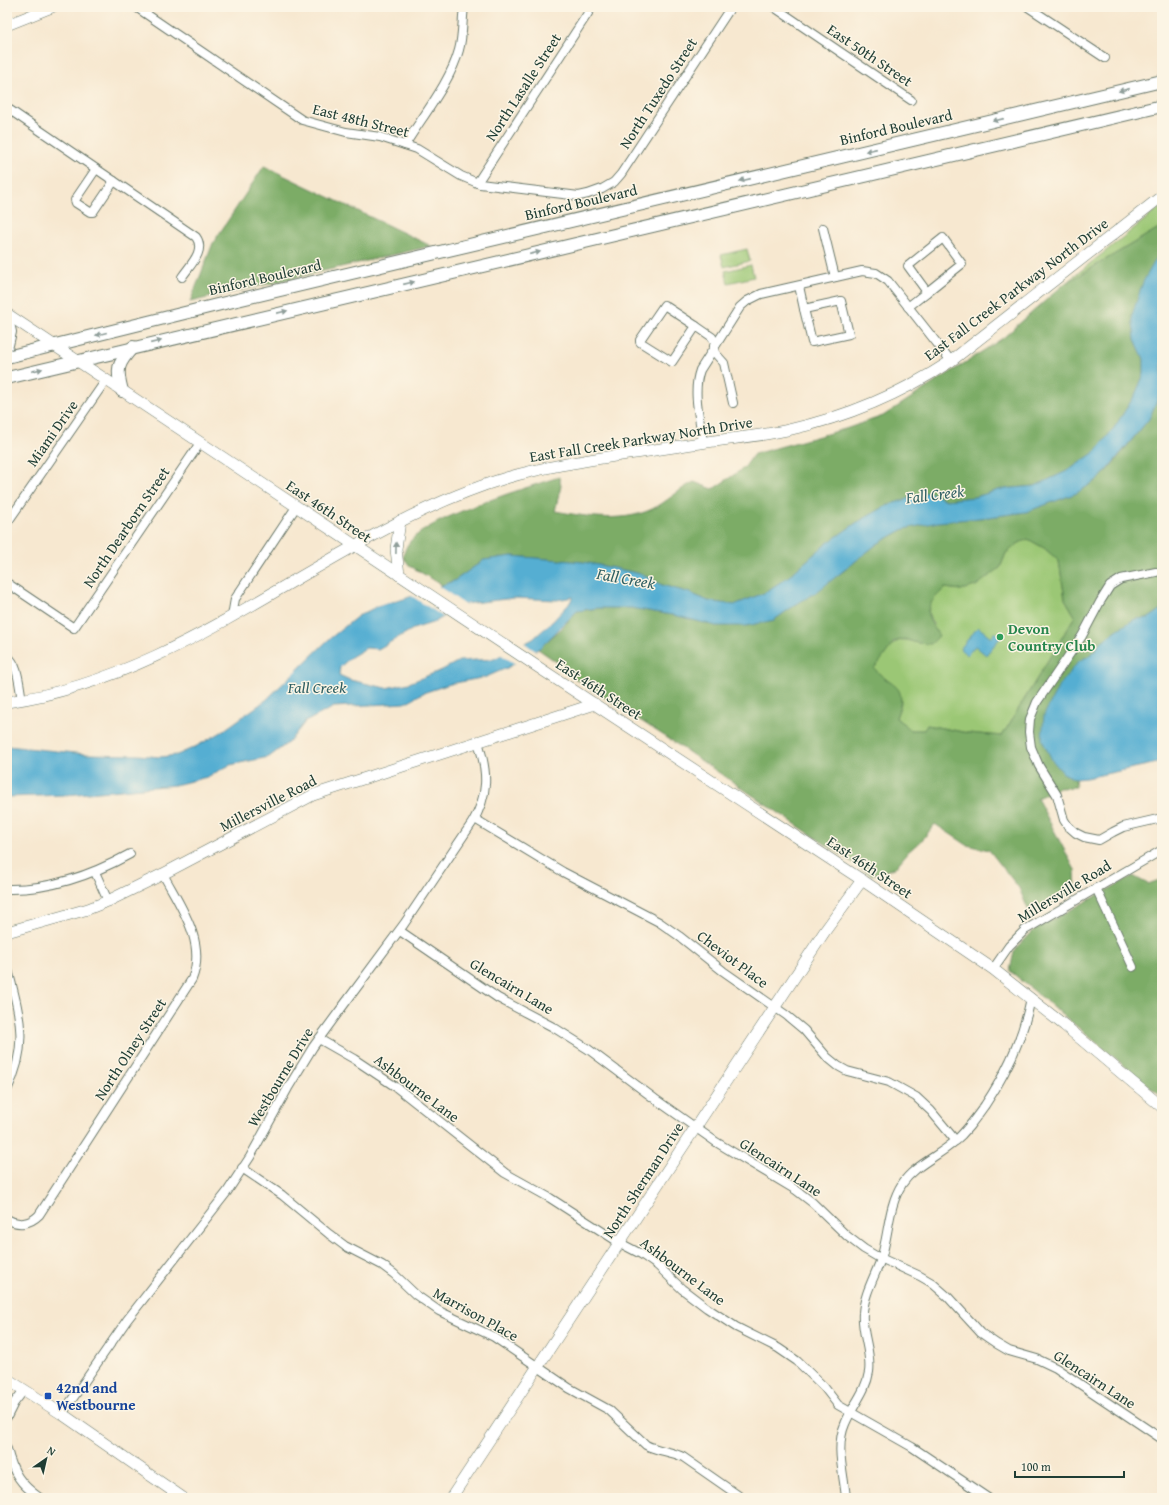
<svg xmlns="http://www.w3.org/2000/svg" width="1169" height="1505" font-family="'Gentium Book Plus',serif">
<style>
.green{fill:#9bc775;stroke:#5d8254}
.forest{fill:#7cac66;stroke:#4e744d;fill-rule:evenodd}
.water{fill:#55aed2;stroke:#3a7683;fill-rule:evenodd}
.pier{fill:#f7e8d0}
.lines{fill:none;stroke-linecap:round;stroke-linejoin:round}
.street-casing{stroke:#6b796b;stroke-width:10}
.secondary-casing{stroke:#6b796b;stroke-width:12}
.primary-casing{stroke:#6b796b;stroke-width:14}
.street{stroke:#fff;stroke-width:8}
.secondary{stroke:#fff;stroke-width:11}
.primary{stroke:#fff;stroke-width:12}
.oneway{fill:#8f9e9a}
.leisure-dot{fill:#2e9e5b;stroke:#fcf5e5;stroke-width:1.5}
.transit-dot{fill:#1a4fb4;stroke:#fcf5e5;stroke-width:1.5}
.labels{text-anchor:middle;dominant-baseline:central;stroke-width:3;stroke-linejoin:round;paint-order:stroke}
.street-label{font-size:15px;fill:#1f3d34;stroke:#fcf5e5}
.leisure-label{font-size:15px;font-weight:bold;fill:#27864d;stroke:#fcf5e5;text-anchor:start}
.transit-label{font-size:15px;font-weight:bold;fill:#164399;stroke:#fcf5e5;text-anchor:start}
.water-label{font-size:16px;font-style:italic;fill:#2f5f63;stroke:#fcf5e5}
</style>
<rect width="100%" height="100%" fill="#fcf5e5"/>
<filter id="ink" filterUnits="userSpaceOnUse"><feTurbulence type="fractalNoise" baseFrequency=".025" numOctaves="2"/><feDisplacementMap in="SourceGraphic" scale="8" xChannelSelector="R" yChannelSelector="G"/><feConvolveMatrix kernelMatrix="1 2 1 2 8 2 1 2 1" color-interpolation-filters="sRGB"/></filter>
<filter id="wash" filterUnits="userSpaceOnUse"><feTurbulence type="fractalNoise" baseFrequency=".012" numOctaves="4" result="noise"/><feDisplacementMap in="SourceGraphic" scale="16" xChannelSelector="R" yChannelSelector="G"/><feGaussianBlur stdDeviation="0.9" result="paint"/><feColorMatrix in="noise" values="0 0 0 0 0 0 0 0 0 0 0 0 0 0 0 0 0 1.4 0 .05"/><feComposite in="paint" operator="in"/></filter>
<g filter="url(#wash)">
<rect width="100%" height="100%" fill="#f7e8d0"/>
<g class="green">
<polygon points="1162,206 1162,226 1063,285"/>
<polygon points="747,249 750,261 724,267 721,255"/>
<polygon points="751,265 754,277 728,283 725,271"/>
<path d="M1028,539L1044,548L1059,561L1065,599L1075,616L1002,736L968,733L927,725L924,730H911L896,718C897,713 901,707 901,702C900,685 884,680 873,668C882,660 892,638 905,640C909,640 914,642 917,643L934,625C922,609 932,600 945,588L961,590L1000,568L1006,553L1019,543Z"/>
</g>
<g class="forest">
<polygon points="264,166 431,246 190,302 213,243"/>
<path d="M1162,226V252L1156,259L1132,315L1135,339L1144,359V374L1135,395L1114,428L1095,452L1069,470L1035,486L1002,489L975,497L946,500L929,492L888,505L856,523L826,544L788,577L764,593L734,605L708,601L690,593L662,585L641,574L614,568L583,562L512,556L484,560L454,581L442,585L410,566L403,557C404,554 405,549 407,546C420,519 529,487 559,477L561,486L555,511C589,517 626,524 658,506C671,498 681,488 694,482L713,489L744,468L754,454L845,429L883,416L1003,338L1063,285Z"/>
<path d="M1162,389V609L1149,618L1135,619L1101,642L1091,655L1079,661L1063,773L1075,779L1076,787L1059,788L1037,798L1075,870L1076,889L1031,916L1019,888L989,850L967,845L935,824L923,839L908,852L895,868L871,875L666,737L568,674L561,665L538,649L561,629L577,611L598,608H631L678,616L716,626L774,620L841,573L877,544L904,529L938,522L989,517L1026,512L1077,493L1100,478L1112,465L1149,419ZM1028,539L1044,548L1059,561L1065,599L1075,616L1002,736L968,733L927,725L924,730H911L896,718C909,682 893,690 874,668L879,663L894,642L904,639L917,643L931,644L939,636C936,630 930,622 929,618C924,606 937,596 945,588L961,590L976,586L1000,568L1006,553L1019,543Z"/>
<polygon points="1133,876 1148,884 1162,879 1162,1097 1010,971 1014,951 1035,929"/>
</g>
<g class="water">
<path d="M1162,252V304L1159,312L1162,319V389L1149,419L1100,478L1077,493L1026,512L989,517L938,522L904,529L877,544L818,591L795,605L774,620L746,626H716L678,616L631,608H598L577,611L541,647L507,668L486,677L450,684L423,693L405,703L334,707L305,722L289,742L269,757L230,765L207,777L175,785L66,795L7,797V746L86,754L138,755L160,757L177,755L195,747L220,733L266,700L328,640L358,616L380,605L404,599L454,581L484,560L512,556L583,562L614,568L641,574L662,585L690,593L708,601L734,605L764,593L788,577L826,544L856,523L888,505L929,492L946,500L975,497L1002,489L1035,486L1069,470L1095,452L1114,428L1135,395L1144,374V359L1135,339L1132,315L1143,282L1156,259ZM573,597L569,604L553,621L533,639L494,659L459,661L442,670L409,683L386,688L350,680L339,675L340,667L351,657L366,648L378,649L413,629L435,622L465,604L514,598L557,600Z"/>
<polygon points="1162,609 1162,762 1086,778 1075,779 1063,773 1052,760 1042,740 1044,715 1059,686 1079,661 1091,655 1101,642 1115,631 1135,619 1149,618"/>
<polygon points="978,627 991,637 995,632 1001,637 986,655 975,646 967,655 960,649"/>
</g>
<g class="pier">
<polygon points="437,585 467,606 445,618 410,595"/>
<polygon points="523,642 537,652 517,665 500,654"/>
</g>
</g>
<g filter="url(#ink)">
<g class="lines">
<g class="street-casing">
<g id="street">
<polyline points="136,7 302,120 346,132 380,137 417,149 461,176 480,184 579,196 588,194 602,189 614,182 621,174 731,7"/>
<polyline points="774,7 911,100"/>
<polyline points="1028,7 1105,58"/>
<path d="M7,108L196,237C206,251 190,265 182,277"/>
<path d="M405,145C422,117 451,81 459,50C463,36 462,21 464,7"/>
<polyline points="96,169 75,200 76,203 90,212 93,212 114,181"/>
<polyline points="477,183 592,7"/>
<polyline points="823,228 835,277"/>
<polygon points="943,238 962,264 927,292 908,266"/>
<polyline points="799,286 804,309"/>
<polygon points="841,301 849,334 812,342 804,309"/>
<polygon points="664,305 696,326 672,362 640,342 640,340"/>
<polyline points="908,307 927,292"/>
<polyline points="696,326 712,337 716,344"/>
<polyline points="714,346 715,353 724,363 733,403"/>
<path d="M703,442C700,419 692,392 700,370L740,307L747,301L761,294L862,271L876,273L888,281L951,361"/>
<polyline points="7,523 106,380"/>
<polyline points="1156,572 1121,579 1110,586 1100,602 1082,636 1037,702 1030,719 1029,732 1031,747 1039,766 1057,795 1064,820 1068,826 1076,833 1084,837 1099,840 1113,832 1123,827 1162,818"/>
<polyline points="7,583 74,628 200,443"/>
<polyline points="232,616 235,599 296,507"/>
<path d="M7,656C19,665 19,686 22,700"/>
<polyline points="475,819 563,872 659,922 679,936 723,971 786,1015 804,1030 827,1057 838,1066 847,1071 889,1082 916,1097 931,1111 956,1141"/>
<polyline points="95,872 108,901"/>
<polyline points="1096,888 1133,967"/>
<path d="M7,889C51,890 92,875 130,854"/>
<polyline points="400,931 498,998 553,1027 588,1049 655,1099 716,1142 796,1190 813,1203 847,1236 864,1249 876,1256 920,1276 932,1283 948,1297 981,1333 997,1344 1009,1351 1037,1359 1056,1368 1162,1439"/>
<path d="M7,966C19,1013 30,1044 7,1090"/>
<polyline points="993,969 1009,946 1025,930 1162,850"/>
<polyline points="319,1039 354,1059 396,1087 505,1173 550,1198 620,1243 641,1254 658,1266 682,1289 707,1308 736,1327 778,1348 797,1361 824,1387 838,1405 912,1447 988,1498"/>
<path d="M242,1168L282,1195L329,1234L345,1246L382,1265L394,1274L416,1295L439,1311L494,1337L569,1388L609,1410L646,1445C657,1451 671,1451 683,1457L742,1498"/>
<path d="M7,1219C18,1226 30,1224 39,1215L192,979C207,942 180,906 163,874"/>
<path d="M62,1414L127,1320L227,1192L250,1157L288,1088L313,1047L343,1006L404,924L472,823C489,795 488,772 478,742"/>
<polyline points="7,1417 14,1403 24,1390"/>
<path d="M7,1449C13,1473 20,1484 40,1498"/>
<path d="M846,1498C844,1474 835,1447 845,1424C852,1406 866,1392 869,1372C872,1352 861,1333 863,1313C864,1294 875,1276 881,1259C889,1234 888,1206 902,1184C915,1165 937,1157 954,1142C966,1132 975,1119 985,1105C1007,1072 1023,1038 1031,998"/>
</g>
</g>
<g class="secondary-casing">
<g id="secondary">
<polyline points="7,25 52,7"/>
<polyline points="7,314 544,671 862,880 993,969 1064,1025 1162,1107"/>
<polyline points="399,575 396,549 400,521"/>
<path d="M7,702C193,676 331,531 506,478C544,467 583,461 621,455C650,451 678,446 707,442C734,438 761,436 788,430C846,417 901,394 951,361L1162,196"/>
<polyline points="7,932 88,909 108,901 163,874 313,795 595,704"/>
<polyline points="7,1379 62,1414 183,1498"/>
<polyline points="451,1498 825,931 862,880"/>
</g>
</g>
<g class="primary-casing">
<g id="primary">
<polyline points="7,319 10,332 7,345"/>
<polyline points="7,357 233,301 1162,81"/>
<polyline points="7,378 1162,106"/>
<path d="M122,391C116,369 117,364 133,347"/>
</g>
</g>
<use href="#street" class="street"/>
<use href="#secondary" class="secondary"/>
<use href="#primary" class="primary"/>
</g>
<defs><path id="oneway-solid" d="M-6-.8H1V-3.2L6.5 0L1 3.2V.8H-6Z"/></defs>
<g class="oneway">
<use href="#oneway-solid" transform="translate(1124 90) rotate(167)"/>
<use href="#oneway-solid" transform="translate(998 120) rotate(167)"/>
<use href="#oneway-solid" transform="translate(871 150) rotate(167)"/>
<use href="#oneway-solid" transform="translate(745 180) rotate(167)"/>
<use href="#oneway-solid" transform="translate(535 253) rotate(-13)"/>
<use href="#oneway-solid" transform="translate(409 283) rotate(-13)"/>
<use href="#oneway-solid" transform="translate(282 312) rotate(-13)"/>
<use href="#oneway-solid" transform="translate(101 334) rotate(166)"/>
<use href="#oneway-solid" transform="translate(156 342) rotate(-13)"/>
<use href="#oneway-solid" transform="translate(37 370) rotate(-13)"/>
<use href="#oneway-solid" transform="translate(396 548) rotate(-89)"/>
</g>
</g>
<circle class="leisure-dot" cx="1000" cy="637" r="4"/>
<rect class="transit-dot" x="44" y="1392" width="8" height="8" rx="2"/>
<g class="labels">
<g class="street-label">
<text transform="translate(870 55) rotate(34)">East 50th Street</text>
<text transform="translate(523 87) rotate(-57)">North Lasalle Street</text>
<text transform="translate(658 93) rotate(-57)">North Tuxedo Street</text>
<text transform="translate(361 120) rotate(14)">East 48th Street</text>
<text transform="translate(896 127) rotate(-13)">Binford Boulevard</text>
<text transform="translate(581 202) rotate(-13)">Binford Boulevard</text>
<text transform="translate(265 277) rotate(-13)">Binford Boulevard</text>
<text transform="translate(1016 289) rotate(-37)">East Fall Creek Parkway North Drive</text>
<text transform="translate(52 433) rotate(-55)">Miami Drive</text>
<text transform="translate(641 439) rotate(-9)">East Fall Creek Parkway North Drive</text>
<text transform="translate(329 511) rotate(34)">East 46th Street</text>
<text transform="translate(126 527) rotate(-56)">North Dearborn Street</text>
<text transform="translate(599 689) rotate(33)">East 46th Street</text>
<text transform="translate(268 803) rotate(-27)">Millersville Road</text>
<text transform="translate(870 867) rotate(34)">East 46th Street</text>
<text transform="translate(1064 891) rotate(-31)">Millersville Road</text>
<text transform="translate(733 959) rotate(37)">Cheviot Place</text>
<text transform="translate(512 986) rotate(31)">Glencairn Lane</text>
<text transform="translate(130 1049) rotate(-57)">North Olney Street</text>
<text transform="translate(280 1077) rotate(-59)">Westbourne Drive</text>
<text transform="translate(417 1088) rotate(37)">Ashbourne Lane</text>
<text transform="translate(781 1167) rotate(33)">Glencairn Lane</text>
<text transform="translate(643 1180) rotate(-57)">North Sherman Drive</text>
<text transform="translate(683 1271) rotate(37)">Ashbourne Lane</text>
<text transform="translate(476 1314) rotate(29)">Marrison Place</text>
<text transform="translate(1095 1379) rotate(33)">Glencairn Lane</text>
</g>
<g class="leisure-label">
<text x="1008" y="628">Devon<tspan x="1008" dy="17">Country Club</tspan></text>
</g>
<g class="transit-label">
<text x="56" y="1387">42nd and<tspan x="56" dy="17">Westbourne</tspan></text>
</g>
<g class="water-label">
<text transform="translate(935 494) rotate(-7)">Fall Creek</text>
<text transform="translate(626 578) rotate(10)">Fall Creek</text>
<text x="317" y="687">Fall Creek</text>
</g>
</g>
<rect width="1169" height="1505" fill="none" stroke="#fcf5e5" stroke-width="24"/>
<g transform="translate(46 1459) rotate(34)" stroke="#fcf5e5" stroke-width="3" paint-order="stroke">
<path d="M0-3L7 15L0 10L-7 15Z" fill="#1f3d34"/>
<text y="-6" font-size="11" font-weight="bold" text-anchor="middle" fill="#1f3d34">N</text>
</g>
<path d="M1015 1471v6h109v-6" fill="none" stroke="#1f3d34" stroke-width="2"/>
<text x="1021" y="1471" font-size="12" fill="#1f3d34" stroke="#fcf5e5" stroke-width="3" paint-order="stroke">100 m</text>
</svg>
